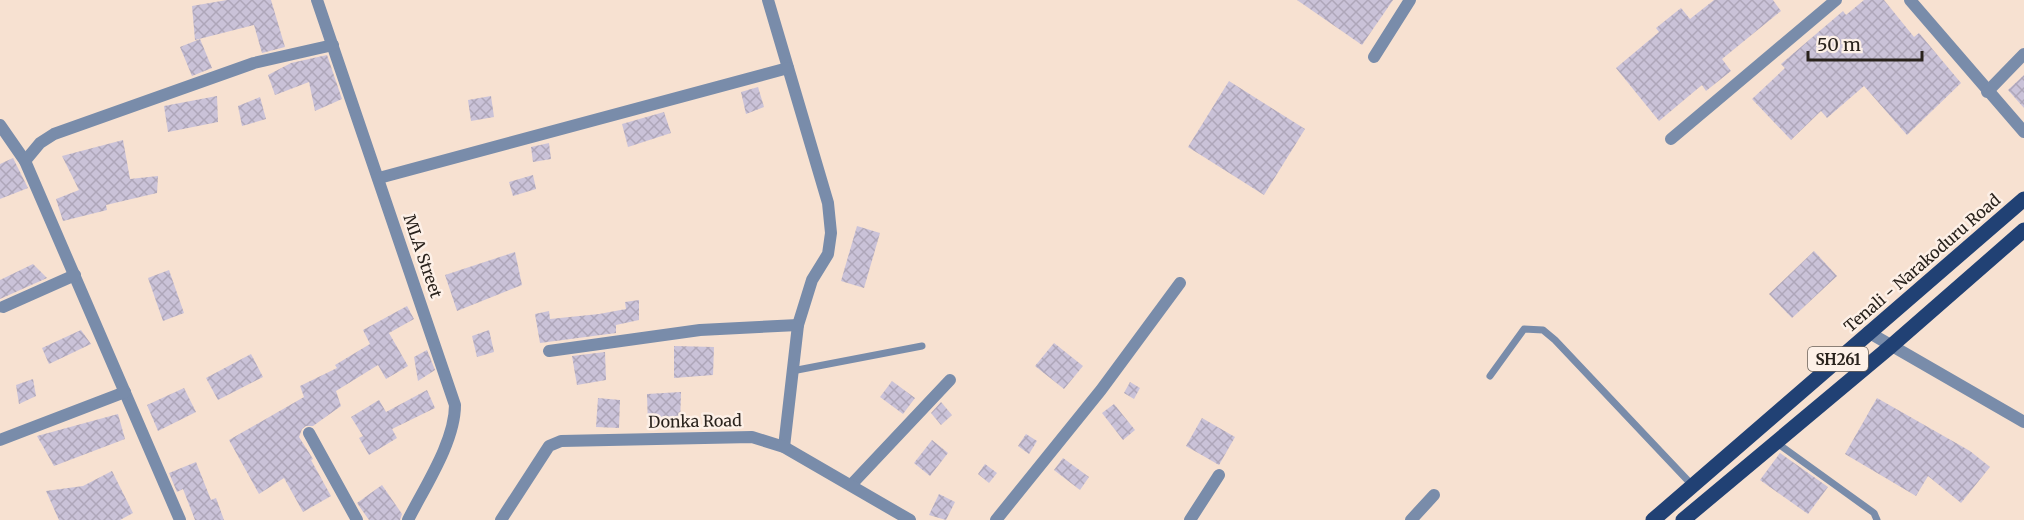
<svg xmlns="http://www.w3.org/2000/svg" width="2024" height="520" font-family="Merriweather,serif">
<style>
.building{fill:url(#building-cross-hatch)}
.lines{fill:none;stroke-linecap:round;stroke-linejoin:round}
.lane{stroke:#798caa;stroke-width:7}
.street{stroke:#798caa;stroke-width:12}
.primary{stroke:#214174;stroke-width:15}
.labels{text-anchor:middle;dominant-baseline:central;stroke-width:5;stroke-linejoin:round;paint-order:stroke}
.shield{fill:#fdf0e7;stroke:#696059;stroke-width:1.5}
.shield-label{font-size:15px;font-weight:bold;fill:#29221c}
.street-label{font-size:16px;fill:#29221c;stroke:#fdf0e7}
</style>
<defs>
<pattern id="building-cross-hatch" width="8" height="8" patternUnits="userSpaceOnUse" patternTransform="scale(1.5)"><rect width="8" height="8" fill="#cac2d8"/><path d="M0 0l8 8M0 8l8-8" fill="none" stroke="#aea6b9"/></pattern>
</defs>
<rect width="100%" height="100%" fill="#f7e1d1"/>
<g class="building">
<polygon points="227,0 271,0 285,47 262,53 254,25 195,40 192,6"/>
<polygon points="1297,0 1393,0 1362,45"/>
<polygon points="1714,0 1773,0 1781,11 1722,59 1731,71 1706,91 1702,85 1659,121 1616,68 1659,32 1656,28 1681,8 1690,19"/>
<polygon points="1864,0 1884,0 1914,37 1919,33 1961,83 1907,135 1864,86 1827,118 1821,111 1791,140 1752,99 1785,68 1781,64 1843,11 1846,15"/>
<polygon points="200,39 212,68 192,76 180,47"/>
<polygon points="327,55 342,99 315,111 309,82 275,95 268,75 291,63"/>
<polygon points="2024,75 2024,108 2008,90"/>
<polygon points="1229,81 1305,129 1264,195 1188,147"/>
<polygon points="758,87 764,107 746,114 741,92"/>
<polygon points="217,96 218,122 168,132 164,106"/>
<polygon points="491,96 494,117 471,121 468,100"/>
<polygon points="260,97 266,119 242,126 238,106"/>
<polygon points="664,112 671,133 628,147 622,124"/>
<polygon points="123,140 130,179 158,176 157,193 106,205 107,210 63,221 56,199 79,190 62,156"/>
<polygon points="549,143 551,159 533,162 531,147"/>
<polygon points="13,158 28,188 0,199 0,164"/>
<polygon points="533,175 536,189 513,196 509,182"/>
<polygon points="857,226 880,233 864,288 841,281"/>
<polygon points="1814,251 1837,276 1792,318 1769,294"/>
<polygon points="515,252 522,285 457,311 445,275"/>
<polygon points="33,264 47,278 0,299 0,280"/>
<polygon points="169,270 184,313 163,321 148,278"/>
<polygon points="639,300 639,320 616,325 616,333 540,343 535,314 549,311 550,319 599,314 626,309 625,302"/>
<polygon points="407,306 414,319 389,333 408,366 386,379 378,365 336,391 341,406 313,426 306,426 302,429 299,437 313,459 311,460 331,496 303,512 284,478 259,494 229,440 304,397 300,386 337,368 335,365 370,344 363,330"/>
<polygon points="81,330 91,344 49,364 42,348"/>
<polygon points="489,330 494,352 477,357 472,336"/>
<polygon points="1054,343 1083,366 1064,389 1035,366"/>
<polygon points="674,346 714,347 713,375 674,378"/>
<polygon points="427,350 435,370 418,381 414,357"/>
<polygon points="605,352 606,380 577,385 572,356"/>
<polygon points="251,354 263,377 218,400 206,378"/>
<polygon points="33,379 36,396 19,404 16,385"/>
<polygon points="892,381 915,398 903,414 880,397"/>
<polygon points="1130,382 1140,388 1134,399 1124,393"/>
<polygon points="184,388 196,412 158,431 147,405"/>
<polygon points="427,390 435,408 392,429 397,438 369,455 359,438 363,436 351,417 379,400 386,412"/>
<polygon points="681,392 680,426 648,427 647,394"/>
<polygon points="598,398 620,400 619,428 596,427"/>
<polygon points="1877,398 1970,451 1990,467 1961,503 1928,476 1916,496 1845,454"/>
<polygon points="941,402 952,415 941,425 931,413"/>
<polygon points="1114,404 1135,430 1123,440 1102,413"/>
<polygon points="118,414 125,439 54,466 37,436"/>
<polygon points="1202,418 1235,437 1219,465 1186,446"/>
<polygon points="1026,434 1037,441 1029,454 1018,446"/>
<polygon points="932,440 948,453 930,476 914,463"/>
<polygon points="1780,453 1828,487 1808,514 1760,480"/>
<polygon points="1063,458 1089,477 1080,490 1054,470"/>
<polygon points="196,462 211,500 216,498 224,520 195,520 183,489 177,492 169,473"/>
<polygon points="985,464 997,473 989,483 978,474"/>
<polygon points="112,471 133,513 120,520 59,520 46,491 83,486"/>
<polygon points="382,485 402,514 400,520 369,520 357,503"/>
<polygon points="939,494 955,502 946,520 929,515"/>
</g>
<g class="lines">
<g class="lane">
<polyline points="792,371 922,346"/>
<polyline points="1490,376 1524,329 1543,330 1555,340 1693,486"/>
<polyline points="1777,443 1874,513 1877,520"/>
</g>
<g class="street">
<path d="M317,0L455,405C455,442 424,488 408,520"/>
<polyline points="768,0 828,203 831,233 828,254 812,280 798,325 784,447"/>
<polyline points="1910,0 2024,132"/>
<polyline points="1374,57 1410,0"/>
<polyline points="1987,92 2024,54"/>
<polyline points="0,125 25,161 180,520"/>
<polyline points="1671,139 1836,0"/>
<polyline points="25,161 40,143 54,134 254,63 333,45"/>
<polyline points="379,178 788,68"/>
<polyline points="3,307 75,275"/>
<polyline points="1868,332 2024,422"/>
<polyline points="549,351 700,330 798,325"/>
<polyline points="309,433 357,520"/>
<polyline points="0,440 125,392"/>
<polyline points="851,485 950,380"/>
<polyline points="501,520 549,446 561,441 752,437 784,447 910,520"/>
<polyline points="996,520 1101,390 1180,283"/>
<polyline points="1190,520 1219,475"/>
<polyline points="1411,520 1434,495"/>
</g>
<g class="primary">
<polyline points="1653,520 2024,199"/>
<polyline points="1683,520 1890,347 2024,230"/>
</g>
</g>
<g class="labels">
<rect class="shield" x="1808" y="347" width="60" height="24" rx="4.5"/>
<g class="shield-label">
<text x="1838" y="359">SH261</text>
</g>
<g class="street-label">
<text transform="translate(423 256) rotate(71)">MLA Street</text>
<text transform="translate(1922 263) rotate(-41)">Tenali - Narakoduru Road</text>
<text transform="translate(695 421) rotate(-1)">Donka Road</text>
</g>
</g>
<path d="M1808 51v9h114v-9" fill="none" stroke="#29221c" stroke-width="3"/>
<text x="1817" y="51" font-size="18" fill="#29221c" stroke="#fdf0e7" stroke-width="4.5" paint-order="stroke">50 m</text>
</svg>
